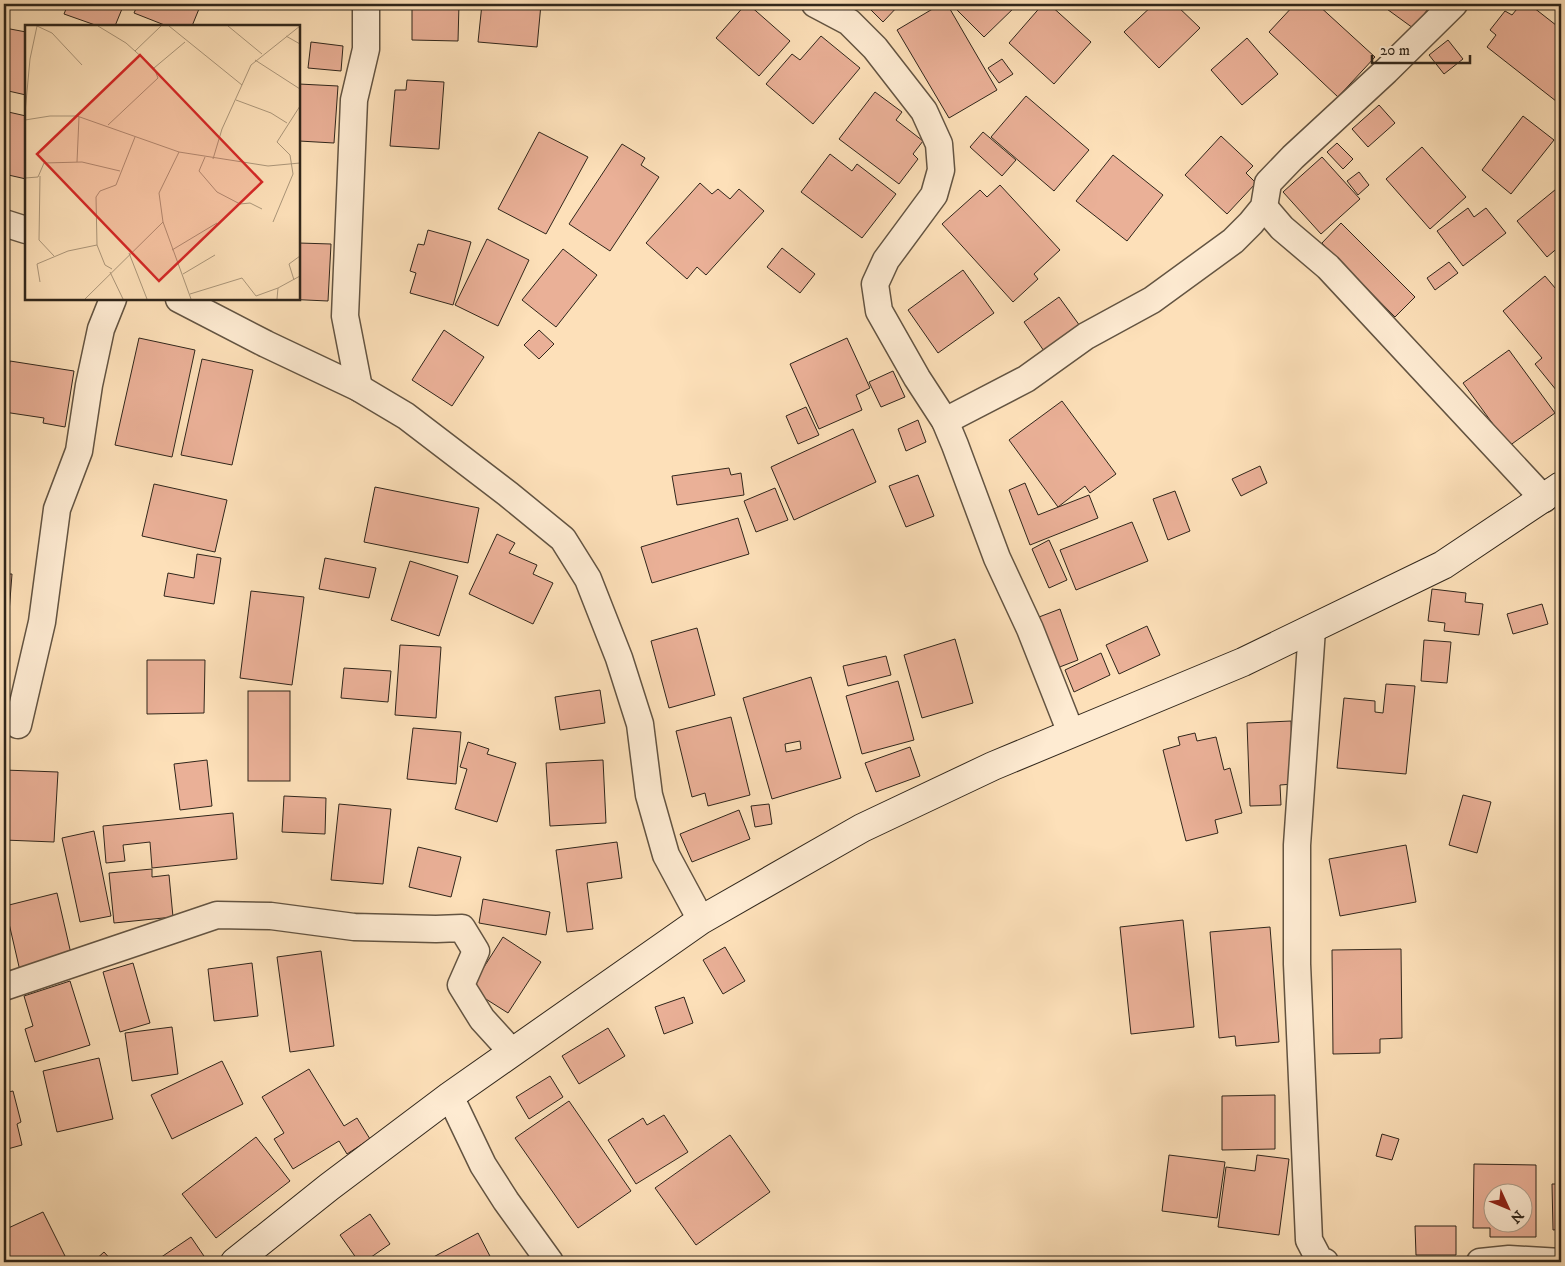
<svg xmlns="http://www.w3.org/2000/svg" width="1565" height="1266" font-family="'IM FELL DW Pica',serif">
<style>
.building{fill:#eab097;stroke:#30261b;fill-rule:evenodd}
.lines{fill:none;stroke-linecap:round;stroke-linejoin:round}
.street-casing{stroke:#635442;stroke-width:29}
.secondary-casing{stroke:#30261b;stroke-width:30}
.street{stroke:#feebd2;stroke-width:26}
.secondary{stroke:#feebd2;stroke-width:28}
.inset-road{fill:none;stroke:#ab967a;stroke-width:1}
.view{fill:#d62828;fill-opacity:0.15;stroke:#d62828;stroke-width:2.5}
.inset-edge{fill:none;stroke:#30261b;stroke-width:2.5}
</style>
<rect width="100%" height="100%" fill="#fde0b9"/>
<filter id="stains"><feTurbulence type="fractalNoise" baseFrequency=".004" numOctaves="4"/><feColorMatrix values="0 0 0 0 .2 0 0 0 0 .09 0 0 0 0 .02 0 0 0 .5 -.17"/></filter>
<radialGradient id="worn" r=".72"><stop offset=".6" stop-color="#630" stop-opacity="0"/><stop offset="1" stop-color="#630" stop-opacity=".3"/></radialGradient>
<g class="building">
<polygon points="68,4 124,4 115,26 98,26 64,14"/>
<polygon points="138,4 201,4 192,26 167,26 134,13"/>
<polygon points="412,4 459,4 458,41 412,40"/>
<polygon points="482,4 541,4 537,47 478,42"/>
<polygon points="746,4 748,4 790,41 759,76 716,38"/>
<polygon points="865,4 900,4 883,22"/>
<polygon points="941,4 947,4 997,90 949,118 897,30"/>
<polygon points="951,4 1018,4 984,37"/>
<polygon points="1043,4 1049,4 1091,42 1054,84 1009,43"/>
<polygon points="1154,4 1175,4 1200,28 1159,68 1124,32"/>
<polygon points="1295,4 1317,4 1375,57 1338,97 1269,32"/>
<polygon points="1380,4 1432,4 1413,28"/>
<polygon points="1521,4 1529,4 1561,29 1561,105 1487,47 1496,35 1490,30 1505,11 1512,15"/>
<polygon points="5,28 26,32 26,95 4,90"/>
<polygon points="821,36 860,68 813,124 766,84 792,54 800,60"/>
<polygon points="1247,38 1278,74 1242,105 1211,70"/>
<polygon points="1448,40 1463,59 1444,74 1429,55"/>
<polygon points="311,42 343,46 341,71 308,68"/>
<polygon points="1002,59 1013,74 999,83 988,68"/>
<polygon points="407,80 444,82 439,149 390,146 395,90 406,90"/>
<polygon points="299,84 338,86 334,143 299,141"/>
<polygon points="875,92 902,112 896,120 923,141 913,154 918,159 899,184 839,139"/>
<polygon points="1026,96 1089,150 1054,191 991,137"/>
<polygon points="1379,105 1395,123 1368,147 1352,129"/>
<polygon points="4,111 26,116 26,179 4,174"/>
<polygon points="1523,116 1554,140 1511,194 1482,170"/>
<polygon points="539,132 588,157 546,234 498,209"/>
<polygon points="983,132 1016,160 1002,176 970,147"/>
<polygon points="1221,136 1253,166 1246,173 1256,183 1227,214 1185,175"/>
<polygon points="1337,143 1353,159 1343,169 1327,152"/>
<polygon points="622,144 645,158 641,165 659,177 610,251 569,224"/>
<polygon points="1422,147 1466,197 1430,229 1386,179"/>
<polygon points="830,154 852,171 857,164 896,194 862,238 801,192"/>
<polygon points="1113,155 1163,195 1127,241 1076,201"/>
<polygon points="1322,157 1360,199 1321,234 1283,192"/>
<polygon points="1359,172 1369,185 1358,195 1347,181"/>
<polygon points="700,183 712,194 718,189 730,199 739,189 764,211 706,275 697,267 687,279 646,243"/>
<polygon points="1000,185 1060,250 1034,274 1038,279 1013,302 942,224 980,190 987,197"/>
<polygon points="1561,185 1561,245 1547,257 1517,221"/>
<polygon points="1468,208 1474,217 1486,208 1506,233 1463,266 1437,231"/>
<polygon points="1341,223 1415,297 1395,317 1322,243"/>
<polygon points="428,230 471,242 453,305 410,293 416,273 410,271 418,244 424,245"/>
<polygon points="487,239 529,260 498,326 455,305"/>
<polygon points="299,243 331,244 328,301 284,299 299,299"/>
<polygon points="782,248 815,274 800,293 767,267"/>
<polygon points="563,249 597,275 556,327 522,300"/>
<polygon points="1449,262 1458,273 1435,290 1427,278"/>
<polygon points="963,270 994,313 938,353 908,310"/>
<polygon points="1545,276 1561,295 1561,396 1535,364 1542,358 1503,311"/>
<polygon points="1059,297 1080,326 1044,351 1024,322"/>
<polygon points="444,330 484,357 452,406 412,380"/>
<polygon points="539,330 554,344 539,359 524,345"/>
<polygon points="139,338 195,350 172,457 115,445"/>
<polygon points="847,338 870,388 856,395 862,410 819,429 790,364"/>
<polygon points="1509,350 1555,413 1509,446 1463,383"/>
<polygon points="202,359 253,370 232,465 181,455"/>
<polygon points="10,361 74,371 65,427 43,423 44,418 4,412"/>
<polygon points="893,371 905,397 881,407 869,382"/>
<polygon points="1062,401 1116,474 1090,493 1085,486 1058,507 1009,440"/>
<polygon points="806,407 819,435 798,444 786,416"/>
<polygon points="918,420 926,442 906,451 898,429"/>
<polygon points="853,429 876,482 794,520 771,467"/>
<polygon points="1260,466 1267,483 1241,496 1232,479"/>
<polygon points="729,468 731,475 741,473 744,495 677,505 672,476"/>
<polygon points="918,475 934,516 906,527 889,486"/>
<polygon points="1025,483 1038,515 1089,495 1098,518 1030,545 1009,490"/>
<polygon points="154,484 227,500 215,552 142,536"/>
<polygon points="375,487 479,508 468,563 364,542"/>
<polygon points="775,488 788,520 756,532 744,501"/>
<polygon points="1175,491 1190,531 1168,540 1153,499"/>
<polygon points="738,518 749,554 652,583 641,547"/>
<polygon points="1132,522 1148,561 1076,590 1060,550"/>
<polygon points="497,534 515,543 509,553 537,565 533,574 553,583 533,624 469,594"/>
<polygon points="1049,540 1067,580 1049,588 1032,549"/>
<polygon points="197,554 221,558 214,604 164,596 168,573 194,578"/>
<polygon points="325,558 376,568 369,598 319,589"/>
<polygon points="410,561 458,576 439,636 391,620"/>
<polygon points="4,574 12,574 9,613 5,613 4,627"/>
<polygon points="1432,589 1466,593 1465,602 1483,604 1479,635 1444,631 1445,623 1428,621"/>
<polygon points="251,591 304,597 292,685 240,678"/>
<polygon points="1542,604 1548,624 1513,634 1507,614"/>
<polygon points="1060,609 1078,660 1057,668 1039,617"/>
<polygon points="1147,626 1160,655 1119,674 1106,645"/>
<polygon points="697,628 715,695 669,708 651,641"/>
<polygon points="955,639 973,703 922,718 904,655"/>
<polygon points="1424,640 1451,642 1447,683 1421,681"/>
<polygon points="400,645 441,647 436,718 395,715"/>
<polygon points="1101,653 1110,675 1074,692 1065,670"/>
<polygon points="886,656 891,675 848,686 843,666"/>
<polygon points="147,660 205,660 204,713 147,714"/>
<polygon points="344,668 391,671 388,702 341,698"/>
<path d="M811,677L841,778L772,799L743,698ZM800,741L801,749L786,752L785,744Z"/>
<polygon points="898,681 914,740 862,754 846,696"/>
<polygon points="1386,684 1415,686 1406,774 1337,768 1344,698 1375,701 1375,712 1383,713"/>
<polygon points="600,690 605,723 560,730 555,697"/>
<rect x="248" y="691" width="42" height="90"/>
<polygon points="731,717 750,795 708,806 705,793 692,797 676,731"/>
<polygon points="1291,721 1293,784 1280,785 1281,805 1250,806 1247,723"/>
<polygon points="413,728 461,732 456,784 407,779"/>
<polygon points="1195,733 1197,741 1216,737 1224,770 1230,768 1242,813 1215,820 1218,833 1186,841 1163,750 1180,745 1178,737"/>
<polygon points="468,742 489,749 487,754 516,763 497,822 455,809 467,769 460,767"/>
<polygon points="910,747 920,776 876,792 865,763"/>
<polygon points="207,760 212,806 180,810 174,764"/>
<polygon points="603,760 606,823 550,826 546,763"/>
<polygon points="4,770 58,772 54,842 4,840"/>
<polygon points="1463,795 1491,802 1477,853 1449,845"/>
<polygon points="284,796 326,798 325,834 282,832"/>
<polygon points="339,804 391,809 383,884 331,880"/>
<polygon points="769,804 772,824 755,827 751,806"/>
<polygon points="739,810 750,839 692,862 680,834"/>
<polygon points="233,813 237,859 152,868 150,842 123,845 125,861 106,863 103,826"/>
<polygon points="94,831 111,916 80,922 62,838"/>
<polygon points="617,842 622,878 587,883 593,929 567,932 556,850"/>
<polygon points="1406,845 1416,902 1340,916 1329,859"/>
<polygon points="418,847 461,857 451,897 409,887"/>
<polygon points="152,869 152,877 169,875 173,917 114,923 109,873"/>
<polygon points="57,893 72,958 20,971 5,906"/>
<polygon points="483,899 550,912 546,935 479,923"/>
<polygon points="1560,916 1561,916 1561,965 1557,964"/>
<polygon points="1183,920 1194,1027 1131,1034 1120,927"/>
<polygon points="1270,927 1279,1042 1236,1046 1235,1036 1219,1038 1210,932"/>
<polygon points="503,937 541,962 508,1013 470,989"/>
<polygon points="725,947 745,981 723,994 703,960"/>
<polygon points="1401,949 1402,1038 1380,1039 1380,1053 1333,1054 1332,950"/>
<polygon points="321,951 334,1046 290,1052 277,957"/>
<polygon points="133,963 150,1023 120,1032 103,972"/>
<polygon points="252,963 258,1016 214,1021 208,969"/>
<polygon points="70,981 90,1045 35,1062 25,1029 33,1026 24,996"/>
<polygon points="684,997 693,1023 664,1034 655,1007"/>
<polygon points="172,1027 178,1074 132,1081 125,1033"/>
<polygon points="608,1028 625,1056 579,1084 562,1056"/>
<polygon points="99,1058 113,1119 57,1132 43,1071"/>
<polygon points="222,1061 243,1104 172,1139 151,1095"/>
<polygon points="309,1069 344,1126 357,1118 370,1139 347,1154 339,1141 293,1169 274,1139 284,1133 262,1097"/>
<polygon points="550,1076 563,1097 529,1119 516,1097"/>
<polygon points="1560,1088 1561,1088 1561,1144 1557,1144"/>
<polygon points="13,1091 21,1122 17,1124 22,1145 4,1150 4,1093"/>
<polygon points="1275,1095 1275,1149 1222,1150 1222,1096"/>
<polygon points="569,1101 631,1191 578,1228 515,1138"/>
<polygon points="664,1115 688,1152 636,1184 608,1140 643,1118 647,1125"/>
<polygon points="1382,1134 1399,1139 1392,1160 1376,1156"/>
<polygon points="730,1135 770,1192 696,1245 655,1188"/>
<polygon points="256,1137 290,1181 216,1238 182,1194"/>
<polygon points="1169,1155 1225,1162 1217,1218 1162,1211"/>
<polygon points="1257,1155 1289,1159 1279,1235 1218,1227 1226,1167 1255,1171"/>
<path d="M1474,1164L1536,1165V1237H1490V1228H1473ZM1492,1194H1522V1224H1492Z"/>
<polygon points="1552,1184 1561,1184 1561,1229 1553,1230"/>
<polygon points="43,1212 68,1262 4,1262 4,1230"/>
<polygon points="370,1214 390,1244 364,1262 359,1262 340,1235"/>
<polygon points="1415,1226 1456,1226 1456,1255 1416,1255"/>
<polygon points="478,1233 493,1262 427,1262 426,1261"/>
<polygon points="191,1237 208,1262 154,1262"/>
<polygon points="104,1252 113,1262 93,1262"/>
</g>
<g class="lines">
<g class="street-casing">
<g id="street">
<polyline points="815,4 849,22 875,48 924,111 939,144 941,170 934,195 886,260 875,284 879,311 917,378 945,421 955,445 997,558 1030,629 1071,733"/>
<polyline points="1264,207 1282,228 1328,267 1544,499"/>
<polyline points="4,223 26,230"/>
<polyline points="179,299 266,344 359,388 406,416 508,494 563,539 588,579 619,658 640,724 649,795 666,855 701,920"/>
<polyline points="359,388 345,316 354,100 366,49 366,4"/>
<polyline points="945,421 1026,379 1086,336 1152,300 1233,241 1251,223 1264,207 1268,183 1293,157 1386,71 1454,4"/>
<polyline points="1312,629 1297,845 1297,964 1309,1240 1320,1261 1325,1262"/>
<polyline points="18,725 42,622 57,509 79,451 89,385 101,329 113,299"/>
<polyline points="4,987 217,915 271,916 354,927 436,929 462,928 476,951 461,985 482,1019 512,1052"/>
<polyline points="450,1096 483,1165 506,1201 550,1262"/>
<polyline points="1480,1262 1509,1259 1561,1262"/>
</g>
</g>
<g class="secondary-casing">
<polyline id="secondary" points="235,1262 329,1187 450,1096 701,920 862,828 993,766 1243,662 1443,565 1561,486"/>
</g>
<use href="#street" class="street"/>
<use href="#secondary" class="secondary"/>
</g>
<g transform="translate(25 25)">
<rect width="275" height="275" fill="#fde0b9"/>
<path class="inset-road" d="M12,1L27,8L57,40M73,1L101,18L129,43L160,17M144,1L217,60M203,1L237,29M261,11L275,19M110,26L136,1M230,35L275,64M211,75L246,88L262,98M0,88L5,34L12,1M0,95L25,91H52L154,127L243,141L275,138M83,100L133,53L129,43M154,127L134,168L138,197L166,274M180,132L174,146L192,167L215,179L225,178L237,184M188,134L197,104L226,40L275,1M52,137L54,92M15,151L14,215L29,231M0,153L13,152L19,138L57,137L95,146M248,197L268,149L265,130L252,117L275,81M147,225L192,198M104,228L122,274M87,244L80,240L72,220L71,172L75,166L91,160L110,112M85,247L98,274M158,249L190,230M269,255L264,239L275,231M15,257L12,239L43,226L72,220M165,269L217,253L231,271L253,263M60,274L138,197M252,274L253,263L275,251"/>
<path class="view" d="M115,30L237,157L134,256L12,129Z"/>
<rect width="275" height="275" class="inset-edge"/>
</g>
<rect width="1565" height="1266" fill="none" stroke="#fde0b9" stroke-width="20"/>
<rect x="5" y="5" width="1555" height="1256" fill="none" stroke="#30261b" stroke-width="2.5"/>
<rect x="10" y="10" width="1545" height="1246" fill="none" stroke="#30261b"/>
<g transform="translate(1508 1208) rotate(134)"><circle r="24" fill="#feebd2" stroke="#ac9c89"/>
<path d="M0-4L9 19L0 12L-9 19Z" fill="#8f2418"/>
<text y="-8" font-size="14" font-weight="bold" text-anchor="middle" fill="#30261b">N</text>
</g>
<path d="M1372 55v8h98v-8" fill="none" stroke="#30261b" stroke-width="2.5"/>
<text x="1380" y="55" font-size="15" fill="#30261b" stroke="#feebd2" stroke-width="4" paint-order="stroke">20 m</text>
<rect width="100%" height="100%" filter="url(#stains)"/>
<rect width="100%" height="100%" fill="url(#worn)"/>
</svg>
